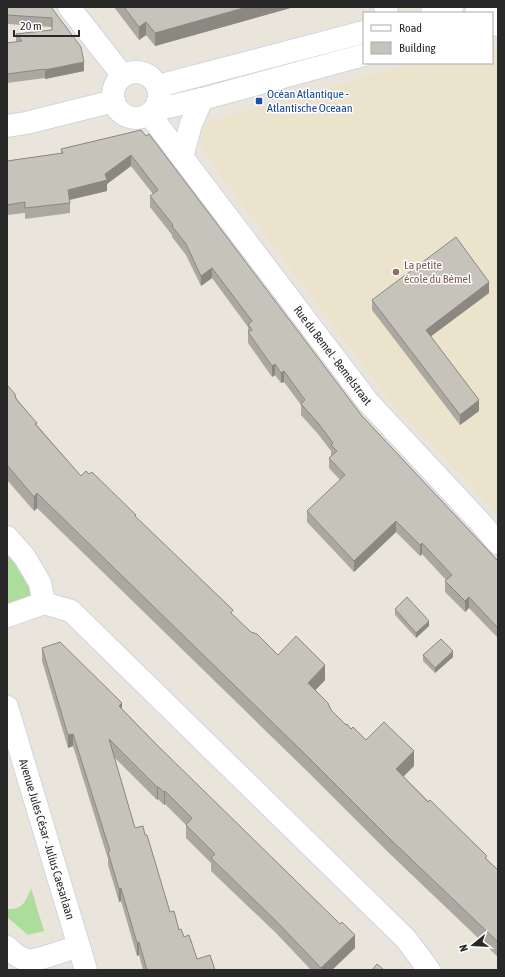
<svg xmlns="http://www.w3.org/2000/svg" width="505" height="977" font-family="'Asap Condensed',sans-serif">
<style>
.education{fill:#ebe3cc}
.green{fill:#addd9b}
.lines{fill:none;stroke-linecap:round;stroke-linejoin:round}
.minor-casing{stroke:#d1d3e1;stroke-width:24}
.minor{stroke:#fff;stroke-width:22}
.wall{fill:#aaa8a0}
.shaded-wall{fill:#8b8882}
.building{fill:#c6c3ba;stroke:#8b8882}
.transit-dot{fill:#1a4fb4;stroke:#fff;stroke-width:1.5}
.education-dot{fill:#8d6e63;stroke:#fff;stroke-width:1.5}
.labels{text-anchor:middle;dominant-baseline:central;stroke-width:3;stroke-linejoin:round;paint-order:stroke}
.transit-label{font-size:12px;fill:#164399;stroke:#fff;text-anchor:start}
.education-label{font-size:12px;fill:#785e54;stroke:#fff;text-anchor:start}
.street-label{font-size:12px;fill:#292929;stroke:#fff}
</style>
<rect width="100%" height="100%" fill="#eae5db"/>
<polygon class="education" points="492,40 498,49 498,516 384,393 209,159 202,149 201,140 203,131 208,122 415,63 492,63"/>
<g class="green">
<polygon points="7,547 34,578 35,597 7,607"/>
<path d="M31,888L44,931L28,935L7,917V909C23,910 26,901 31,888Z"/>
</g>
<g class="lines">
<g class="minor-casing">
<g id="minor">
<polyline points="69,7 123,76"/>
<polyline points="385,7 387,13"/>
<polyline points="432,13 452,7"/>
<polyline points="476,13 489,7"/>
<polyline points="492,13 498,25"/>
<circle cx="136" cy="95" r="23"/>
<polyline points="158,86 364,32"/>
<polyline points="155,110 202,99 364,55"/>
<path id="s1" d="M150,115L368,402L480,522L498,543"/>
<polyline points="7,126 26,123 114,101"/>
<polyline points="182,157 191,124 202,99"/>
<polyline points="7,537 24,556 40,583 44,603"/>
<polyline points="7,616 44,603 71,611 406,939 429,970"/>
<path id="s2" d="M7,707L86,970"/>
<path d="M7,947C12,952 19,958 26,960C35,962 69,949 79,946"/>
</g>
</g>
<use href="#minor" class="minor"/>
</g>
<g class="wall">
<polygon points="7,7 51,7 84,71 45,79 45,78 7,83 7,43 16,42 16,34 52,30 52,27 7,24"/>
<polygon points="114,7 294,7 155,46 146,35 139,40"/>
<polygon points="141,130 362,416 498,561 498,637 497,637 469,608 465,612 445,592 445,581 446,580 422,554 420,556 396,532 354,572 307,522 307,511 340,480 329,468 329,458 331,456 331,451 318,434 301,415 301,405 284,382 281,383 275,375 272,377 248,343 248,327 212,278 201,286 186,255 172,237 172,235 150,207 150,196 153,194 131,166 107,184 107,191 70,200 70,213 25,219 25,213 7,215 7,161 61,153 61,149"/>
<polygon points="489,293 431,336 479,411 460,425 372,310 372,300"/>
<polygon points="7,386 37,425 81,476 89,474 136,517 233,616 251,632 278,655 325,680 315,690 331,710 346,725 366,740 414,766 403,776 498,870 498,957 390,854 309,773 37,508 34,511 7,480"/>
<polygon points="395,609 429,626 416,638 395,615"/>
<polygon points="42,648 122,709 355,948 332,970 311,970 276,933 211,871 211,863 186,838 186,825 165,804 164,805 158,799 157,800 114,757 135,828 170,912 179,930 197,959 215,970 143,970 139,955 137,956 121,901 119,902 108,865 108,859 73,746 68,748 42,661"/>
<polygon points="423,655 453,657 435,673 423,661"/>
</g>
<g class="shaded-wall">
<polygon points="247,7 294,7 155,46 155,33"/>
<polygon points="146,22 146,35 139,40 139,27"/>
<polygon points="84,62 84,71 45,79 45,70"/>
<polygon points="131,155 131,166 107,184 107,191 68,200 68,190 105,174"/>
<polygon points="212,268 212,278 201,286 201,276"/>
<polygon points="489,282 489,293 426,340 426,330"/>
<polygon points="275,364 275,375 272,377 272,366"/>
<polygon points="284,371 284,382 281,383 281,373"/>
<polygon points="479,400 479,411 460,425 460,415"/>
<polygon points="37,493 37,508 34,511 34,497"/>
<polygon points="396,521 396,532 354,572 354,561"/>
<polygon points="422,543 422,554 420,556 420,545"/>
<polygon points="469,597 469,608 465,612 465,601"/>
<polygon points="429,621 429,626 416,638 416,633"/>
<polygon points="498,626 498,637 497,637 497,627"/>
<polygon points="453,651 453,657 435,673 435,668"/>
<polygon points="325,665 325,680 308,698 308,683"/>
<polygon points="122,703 122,716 119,706"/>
<polygon points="73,734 73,746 68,748 68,735"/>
<polygon points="414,751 414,766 396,784 396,769"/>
<polygon points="157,787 158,787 158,799 157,800"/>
<polygon points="165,791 165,804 164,805 164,792"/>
<polygon points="121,888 121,901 119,902 119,889"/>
<polygon points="355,935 355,948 332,970 321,970 321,968"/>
<polygon points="139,942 139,955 137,956 137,943"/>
</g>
<g class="building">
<polygon points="7,7 51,7 81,47 84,62 45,70 45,69 7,74 7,43 22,41 16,34 52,30 52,18 7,15"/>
<polygon points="124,7 247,7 155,33 146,22 139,27"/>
<polygon points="141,130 146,136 149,134 362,416 498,561 498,626 497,627 469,597 465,601 445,581 452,575 422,543 420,545 396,521 354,561 307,511 345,475 329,458 337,451 331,445 333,443 318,423 301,404 305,400 284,371 281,373 275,364 272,366 248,332 252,330 248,324 252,321 212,268 201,276 186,244 172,226 173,225 150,196 158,190 131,155 105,174 107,180 68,190 70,203 25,208 25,202 7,205 7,161 63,153 61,149"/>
<polygon points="456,237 489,282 426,330 479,400 460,415 372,300"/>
<polygon points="7,386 8,386 15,394 16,399 37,423 35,424 81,476 86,471 89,474 92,472 136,515 135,516 233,610 231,613 251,632 257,634 278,655 296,636 325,665 308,683 328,703 331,710 346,725 347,724 351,729 353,727 366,740 384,722 414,751 396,769 428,802 430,800 487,856 485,858 498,870 498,942 390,839 309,758 37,493 34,497 7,465"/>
<polygon points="407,597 429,621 416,633 395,609"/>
<polygon points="441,639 453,651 435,668 423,655"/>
<polygon points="60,642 122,703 119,706 155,743 340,924 342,922 355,935 321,968 276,921 211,858 215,854 186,825 192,818 165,791 164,792 158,787 157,787 109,739 135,828 143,826 145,835 147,835 170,912 174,911 179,930 181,929 184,937 189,935 197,959 210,955 215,970 147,970 139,942 137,943 121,888 119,889 108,852 110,851 73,734 68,735 42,648"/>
<polygon points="377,964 384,970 372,970"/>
</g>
<rect class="transit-dot" x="255" y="97" width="8" height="8" rx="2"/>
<circle class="education-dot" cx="396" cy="272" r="4"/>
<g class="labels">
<g class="transit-label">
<text x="267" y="94">Océan Atlantique -<tspan x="267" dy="14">Atlantische Oceaan</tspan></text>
</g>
<g class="education-label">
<text x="404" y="265">La petite<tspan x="404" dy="14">école du Bémel</tspan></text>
</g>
<g class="street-label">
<text stroke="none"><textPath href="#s1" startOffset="302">Rue du Bemel - Bemelstraat</textPath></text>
<text stroke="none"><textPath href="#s2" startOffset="138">Avenue Jules César - Julius Caesarlaan</textPath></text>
</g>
</g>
<rect width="505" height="977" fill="none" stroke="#292929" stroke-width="16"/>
<rect x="363" y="12" width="130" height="52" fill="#ffffff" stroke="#a9a9a9"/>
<rect x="371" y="25" width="20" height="6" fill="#ffffff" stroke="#a9a9a9"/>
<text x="399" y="32" font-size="12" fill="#292929">Road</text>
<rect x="371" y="42" width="20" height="12" fill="#c6c3ba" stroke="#a9a9a9"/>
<text x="399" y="52" font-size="12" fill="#292929">Building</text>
<g transform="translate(473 945) rotate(252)" stroke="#ffffff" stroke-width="3" paint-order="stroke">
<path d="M0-3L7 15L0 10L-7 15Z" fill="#292929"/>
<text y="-6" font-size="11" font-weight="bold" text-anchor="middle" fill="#292929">N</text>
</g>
<path d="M14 30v6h65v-6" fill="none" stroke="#292929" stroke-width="2"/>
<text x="20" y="30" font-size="12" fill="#292929" stroke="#ffffff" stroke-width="3" paint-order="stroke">20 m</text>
</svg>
